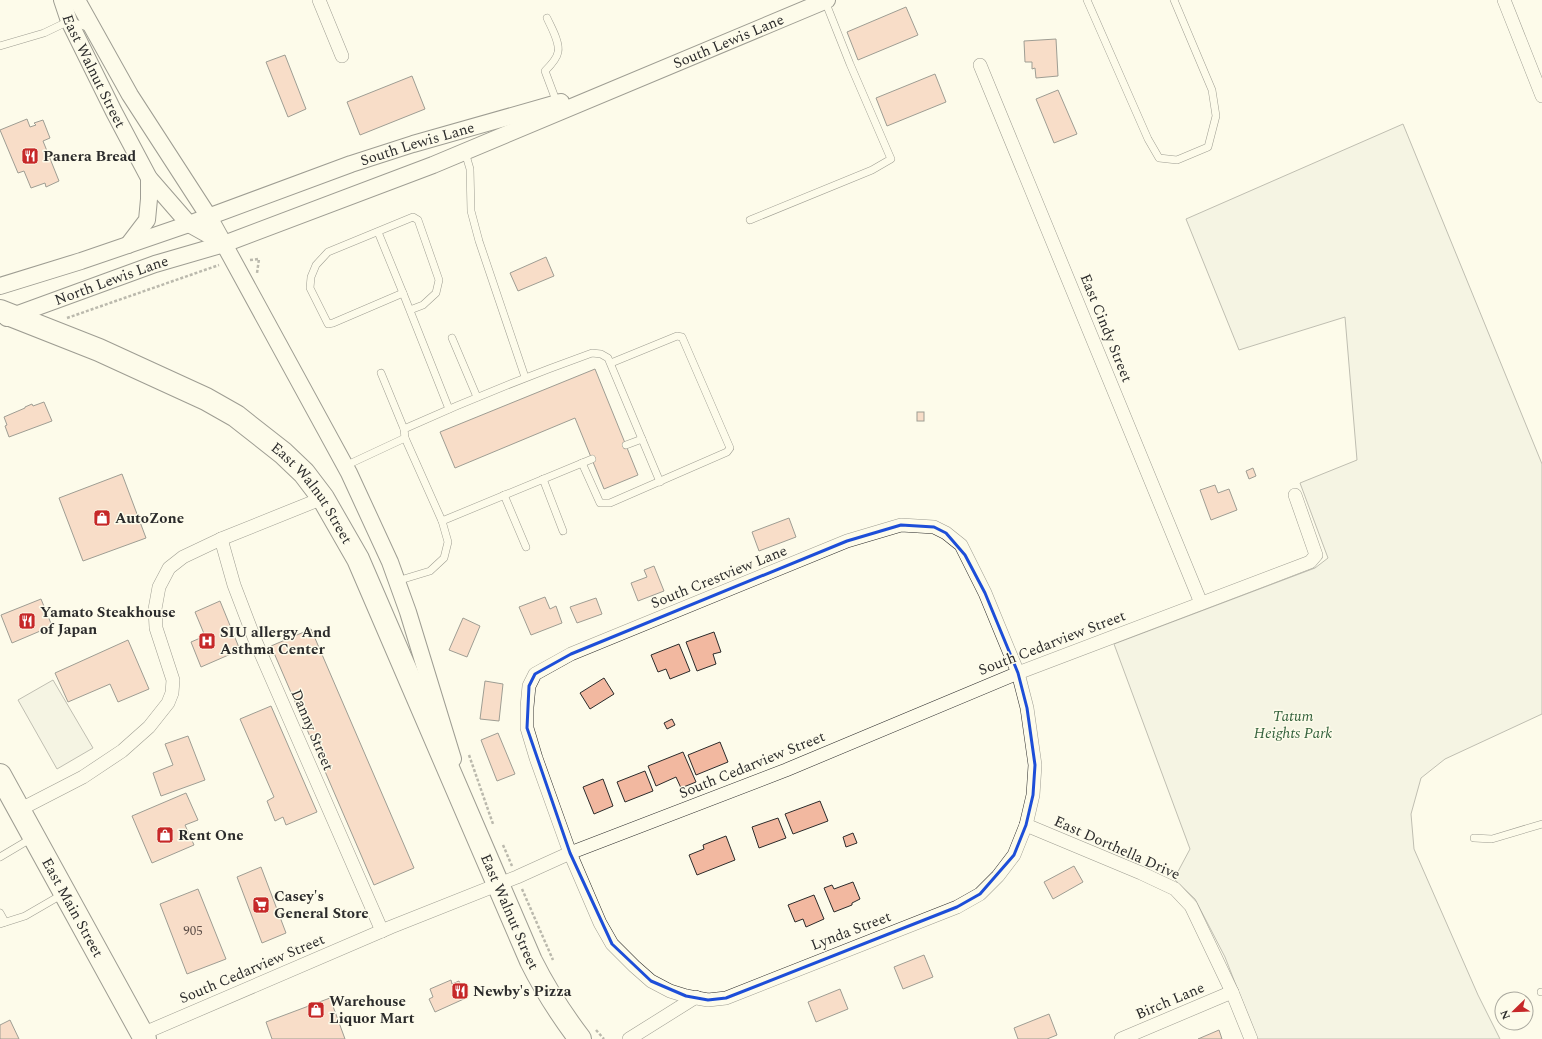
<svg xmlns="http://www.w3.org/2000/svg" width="1542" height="1039" font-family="Spectral,serif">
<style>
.green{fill:#ecebdb;stroke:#74746e}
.parking{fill:#eceadb;stroke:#74746e}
.building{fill:#f2b8a0;stroke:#2b2b2b}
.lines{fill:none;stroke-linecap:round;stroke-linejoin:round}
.service-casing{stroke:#2b2b2b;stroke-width:8}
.minor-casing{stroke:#2b2b2b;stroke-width:14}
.tertiary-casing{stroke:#2b2b2b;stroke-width:18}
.trunk-casing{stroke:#2b2b2b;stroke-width:24}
.path{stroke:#6a6964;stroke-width:2.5;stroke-dasharray:3 2;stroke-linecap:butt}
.service{stroke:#fdfbea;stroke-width:7}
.minor{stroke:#fdfbea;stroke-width:13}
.tertiary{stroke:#fdfbea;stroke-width:16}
.trunk{stroke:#fdfbea;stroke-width:22}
.marked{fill:none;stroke:#1d4ed8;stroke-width:3;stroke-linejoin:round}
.labels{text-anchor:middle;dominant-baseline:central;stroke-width:3;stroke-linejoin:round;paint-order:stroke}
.number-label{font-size:13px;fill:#5d4e48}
.street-label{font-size:15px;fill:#2b2b2b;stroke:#fdfbea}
.poi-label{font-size:15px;font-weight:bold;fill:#2b2b2b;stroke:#fdfbea;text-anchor:start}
.park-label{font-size:15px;font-style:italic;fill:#34623c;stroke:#fdfbea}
</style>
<rect width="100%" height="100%" fill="#fdfbea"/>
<polygon class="green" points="1403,124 1542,464 1542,714 1445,759 1421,778 1411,814 1414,849 1478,995 1500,1039 1257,1039 1225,957 1195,899 1174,879 1190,849 1114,644 1315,568 1328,558 1300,483 1357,460 1345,317 1239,350 1186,219"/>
<polygon class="parking" points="53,680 93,748 57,769 18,700"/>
<g class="building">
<polygon points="906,7 918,35 858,60 847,32"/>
<polygon points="1056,39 1058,76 1036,78 1035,68 1032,69 1032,62 1025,62 1024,41"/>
<polygon points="285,55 306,109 288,117 266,62"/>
<polygon points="935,74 946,102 887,126 876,98"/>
<polygon points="412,76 425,109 360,135 347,102"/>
<polygon points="1058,90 1077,134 1054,143 1036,99"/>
<polygon points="27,119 30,127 36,125 34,123 43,120 50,138 43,141 59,181 46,187 45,183 31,188 24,171 18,173 0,130"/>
<polygon points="546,257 554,276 518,291 510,273"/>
<polygon points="595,369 638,475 604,489 575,418 455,468 440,432"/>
<polygon points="44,402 52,421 9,437 5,426 7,425 4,417 25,408 25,407 32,404 33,406"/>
<rect x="917" y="412" width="7" height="9"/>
<polygon points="1253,468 1256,476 1249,479 1246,471"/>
<polygon points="122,474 146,538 83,561 59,498"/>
<polygon points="1215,485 1218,493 1229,489 1237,510 1211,520 1200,490"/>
<polygon points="789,518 796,537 759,551 752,532"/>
<polygon points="654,566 664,591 638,601 631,583 647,577 644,570"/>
<polygon points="545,597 550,609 556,606 562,623 531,635 519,607"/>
<polygon points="596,598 602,614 577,623 570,607"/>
<polygon points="41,599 52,626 12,643 1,615"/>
<polygon points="220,601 240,650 201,667 191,642 205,636 195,612"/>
<polygon points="463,618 480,626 467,657 449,650"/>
<polygon points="311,629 414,868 374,885 271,646"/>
<polygon points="714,632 721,652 713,654 716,664 697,671 686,642"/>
<polygon points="128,640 149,689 118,702 110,684 68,702 55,673"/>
<polygon points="679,644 690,671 670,679 666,669 658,672 651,655"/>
<polygon points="604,678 614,694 590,709 580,693"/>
<polygon points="485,681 503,684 499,721 480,719"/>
<polygon points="271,706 317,812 286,825 283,817 275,821 267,801 274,797 240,719"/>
<polygon points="672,719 675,725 667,729 664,723"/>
<polygon points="498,733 515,774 497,781 481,740"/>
<polygon points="188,736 205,780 161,796 153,773 173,765 165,744"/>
<polygon points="720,742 728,762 696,775 688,755"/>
<polygon points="683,752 696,782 681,788 676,777 656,786 648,766"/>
<polygon points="645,771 653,791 625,802 617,782"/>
<polygon points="603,779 613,806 594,814 583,787"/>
<polygon points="186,793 198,820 185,825 194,845 152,863 132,816"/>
<polygon points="820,801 828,821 793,834 785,814"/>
<polygon points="778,818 786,838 759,848 752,827"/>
<polygon points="853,833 857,843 846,847 843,837"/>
<polygon points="726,836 735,860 697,875 689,855 704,849 703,845"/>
<polygon points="1074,866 1083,882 1053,899 1044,882"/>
<polygon points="261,867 286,933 262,943 237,877"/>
<polygon points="853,882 860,899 852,903 852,905 834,912 824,888 832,885 834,889"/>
<polygon points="198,889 226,959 187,974 160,904"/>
<polygon points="814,895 824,919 806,927 803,919 795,922 788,905"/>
<polygon points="924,955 933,977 903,989 894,967"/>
<polygon points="451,980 452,984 459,981 466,998 435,1012 429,999 433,997 430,989"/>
<polygon points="840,989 848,1009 816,1022 808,1002"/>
<polygon points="330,998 345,1039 272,1039 266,1022"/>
<polygon points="1049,1014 1057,1035 1047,1039 1018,1039 1014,1028"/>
<polygon points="10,1020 19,1039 0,1039 0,1025"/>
<polygon points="1219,1030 1222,1039 1198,1039"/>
</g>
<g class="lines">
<g class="service-casing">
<g id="service">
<polyline points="1087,0 1148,139 1159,158 1177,160 1208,147 1216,116 1212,90 1174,0"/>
<path d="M547,18C551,27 560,42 558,52C557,59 550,66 545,71L557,103"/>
<polyline points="0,46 44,33 69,21 90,28"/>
<polyline points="465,152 470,169 471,211 479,241 525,377"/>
<polyline points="750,220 872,170 891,159 850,64 825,1"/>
<polyline points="378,232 403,293"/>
<polyline points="410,310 423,305 436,293 439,280 418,220 413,217 328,252 316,265 311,277 310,288 328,324 333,323 403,293 449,409"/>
<polyline points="452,338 477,397"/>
<polyline points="381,373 404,429"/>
<polyline points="626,445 642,439"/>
<polyline points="582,463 600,503 610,503 727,452 730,448 682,337 677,336 611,363"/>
<polyline points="345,466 405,438"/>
<polyline points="543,479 563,531"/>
<polyline points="504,495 526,547"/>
<polyline points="442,521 592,459"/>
<path d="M397,581L430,571L444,558L448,542L442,521L405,438L404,429C466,401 528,376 592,353L601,354L608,358L660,482"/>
<polyline points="1474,838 1492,839 1542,824"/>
<polyline points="0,857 32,838"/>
<polyline points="0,913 5,922"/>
<polyline points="0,924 25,916 63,894"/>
<polyline points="1541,992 1542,992"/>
</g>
</g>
<g class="minor-casing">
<g id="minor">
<polyline points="319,0 342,56"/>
<polyline points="1504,0 1542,96"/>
<polyline points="980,65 1201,603"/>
<polygon points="901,525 934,527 946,533 961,545 985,593 1018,673 1027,708 1035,765 1033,795 1026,825 1014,855 998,876 980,894 957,907 726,998 708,1000 686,996 670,991 651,981 634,966 612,944 600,923 570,853 536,758 527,728 527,707 529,686 535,674 571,654 847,541"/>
<polyline points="221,539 234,585 255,640 382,931"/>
<polyline points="19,810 83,777 122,751 149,727 168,703 172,693 173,680 156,628 155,609 159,587 169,568 183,557 221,539 323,498"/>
<polyline points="1026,825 1141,873 1175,889 1191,906 1232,992 1251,1039"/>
<polyline points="142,1034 391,927 517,877 570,853 786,770 1018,673 1310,562 1316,555 1295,495"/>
<polyline points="629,1039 696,997"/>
<polyline points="1121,1039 1232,992"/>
</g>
</g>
<g class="tertiary-casing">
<g id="tertiary">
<path id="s1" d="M62,0L69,21L114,112L149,178L189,224L223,243"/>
<polyline points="77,0 130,95 209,217 224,244 349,473 390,562 408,612 453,759"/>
<polyline points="128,245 147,220 149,199 149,178"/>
<path id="s2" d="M0,286L81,261L189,224L351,164L413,144L561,102"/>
<path id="s3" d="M7,318L155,264L224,244L433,165L827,0"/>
</g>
</g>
<g class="trunk-casing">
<g id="trunk">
<path id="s4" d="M0,311L99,350L206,399L236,416L283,453L304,473L323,498L358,559L531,961C545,989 561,1014 580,1039"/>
<path id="s5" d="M0,775L145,1039"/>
</g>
</g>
<g class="path">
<polyline points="250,260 259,259 257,273"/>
<polyline points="67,318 219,265"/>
<polyline points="469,755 493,824"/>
<polyline points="503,845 512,866"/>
<polyline points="522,889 553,960"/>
<polyline points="596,1030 604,1039"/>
</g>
<use href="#service" class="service"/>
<use href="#minor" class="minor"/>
<use href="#tertiary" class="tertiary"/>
<use href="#trunk" class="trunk"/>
</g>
<path d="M0 0H1542V1039H0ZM901,525L934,527L946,533L965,555L985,593L1018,673L1027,708L1035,765L1033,795L1026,825L1014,855L980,894L957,907L726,998L708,1000L686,996L651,981L612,944L570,853L527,728L529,686L535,674L571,654L847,541Z" fill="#fdfbea" fill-opacity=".55" fill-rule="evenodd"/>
<path class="marked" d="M901,525L934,527L946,533L965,555L985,593L1018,673L1027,708L1035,765L1033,795L1026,825L1014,855L980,894L957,907L726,998L708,1000L686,996L651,981L612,944L570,853L527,728L529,686L535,674L571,654L847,541Z"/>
<defs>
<g id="restaurant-square" transform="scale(0.9)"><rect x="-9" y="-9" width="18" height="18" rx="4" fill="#c62828" stroke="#fdfbea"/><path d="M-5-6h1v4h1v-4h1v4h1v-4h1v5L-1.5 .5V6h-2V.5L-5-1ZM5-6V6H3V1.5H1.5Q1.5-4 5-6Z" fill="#fff"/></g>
<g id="shop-square" transform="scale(0.9)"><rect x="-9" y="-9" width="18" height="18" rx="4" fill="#c62828" stroke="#fdfbea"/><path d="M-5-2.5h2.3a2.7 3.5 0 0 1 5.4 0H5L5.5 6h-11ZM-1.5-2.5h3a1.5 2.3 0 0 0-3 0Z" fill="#fff"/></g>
<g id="hospital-square" transform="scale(0.9)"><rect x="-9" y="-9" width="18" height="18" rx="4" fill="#c62828" stroke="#fdfbea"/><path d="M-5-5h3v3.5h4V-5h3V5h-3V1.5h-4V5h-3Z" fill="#fff"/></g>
<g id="supermarket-square" transform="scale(0.9)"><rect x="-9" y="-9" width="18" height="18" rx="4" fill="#c62828" stroke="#fdfbea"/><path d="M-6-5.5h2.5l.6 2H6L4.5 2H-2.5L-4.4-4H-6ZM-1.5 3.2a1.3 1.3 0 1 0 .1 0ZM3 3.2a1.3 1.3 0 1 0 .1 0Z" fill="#fff"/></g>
</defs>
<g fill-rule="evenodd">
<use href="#restaurant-square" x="30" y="156"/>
<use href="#shop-square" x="102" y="518"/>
<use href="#restaurant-square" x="27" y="621"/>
<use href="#hospital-square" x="207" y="641"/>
<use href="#shop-square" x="165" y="835"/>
<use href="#supermarket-square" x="261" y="905"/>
<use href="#restaurant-square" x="460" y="991"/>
<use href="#shop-square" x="316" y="1010"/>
</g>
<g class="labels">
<g class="number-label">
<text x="193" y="931">905</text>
</g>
<g class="street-label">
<text stroke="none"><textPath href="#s3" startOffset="773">South Lewis Lane</textPath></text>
<text stroke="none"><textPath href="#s1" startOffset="78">East Walnut Street</textPath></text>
<text stroke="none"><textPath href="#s2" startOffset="441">South Lewis Lane</textPath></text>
<text stroke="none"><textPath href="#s3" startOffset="111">North Lewis Lane</textPath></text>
<text transform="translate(1106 328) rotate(68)">East Cindy Street</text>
<text stroke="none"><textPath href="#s4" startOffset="368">East Walnut Street</textPath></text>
<text transform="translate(719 577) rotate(-22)">South Crestview Lane</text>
<text transform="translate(1052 643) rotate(-21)">South Cedarview Street</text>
<text transform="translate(312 730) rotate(67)">Danny Street</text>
<text transform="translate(752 765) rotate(-22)">South Cedarview Street</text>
<text transform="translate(1117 848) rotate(24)">East Dorthella Drive</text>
<text stroke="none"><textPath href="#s5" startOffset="151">East Main Street</textPath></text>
<text stroke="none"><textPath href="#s4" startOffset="833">East Walnut Street</textPath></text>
<text transform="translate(851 931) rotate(-21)">Lynda Street</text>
<text transform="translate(252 969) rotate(-23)">South Cedarview Street</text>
<text transform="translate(1170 1001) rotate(-23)">Birch Lane</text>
</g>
<g class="poi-label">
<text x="43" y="156">Panera Bread</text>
<text x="115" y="518">AutoZone</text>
<text x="40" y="612">Yamato Steakhouse<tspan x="40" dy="17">of Japan</tspan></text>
<text x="220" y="632">SIU allergy And<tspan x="220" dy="17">Asthma Center</tspan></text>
<text x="178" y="835">Rent One</text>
<text x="274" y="896">Casey's<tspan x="274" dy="17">General Store</tspan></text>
<text x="473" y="991">Newby's Pizza</text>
<text x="329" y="1001">Warehouse<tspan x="329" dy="17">Liquor Mart</tspan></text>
</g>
<g class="park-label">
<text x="1293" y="716">Tatum<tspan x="1293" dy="17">Heights Park</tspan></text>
</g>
</g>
<g transform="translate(1514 1011) rotate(247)"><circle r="19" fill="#fdfbea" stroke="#a9a89e"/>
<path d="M0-3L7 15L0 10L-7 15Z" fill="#c62828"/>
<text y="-6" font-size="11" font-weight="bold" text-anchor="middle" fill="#2b2b2b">N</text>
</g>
</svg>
